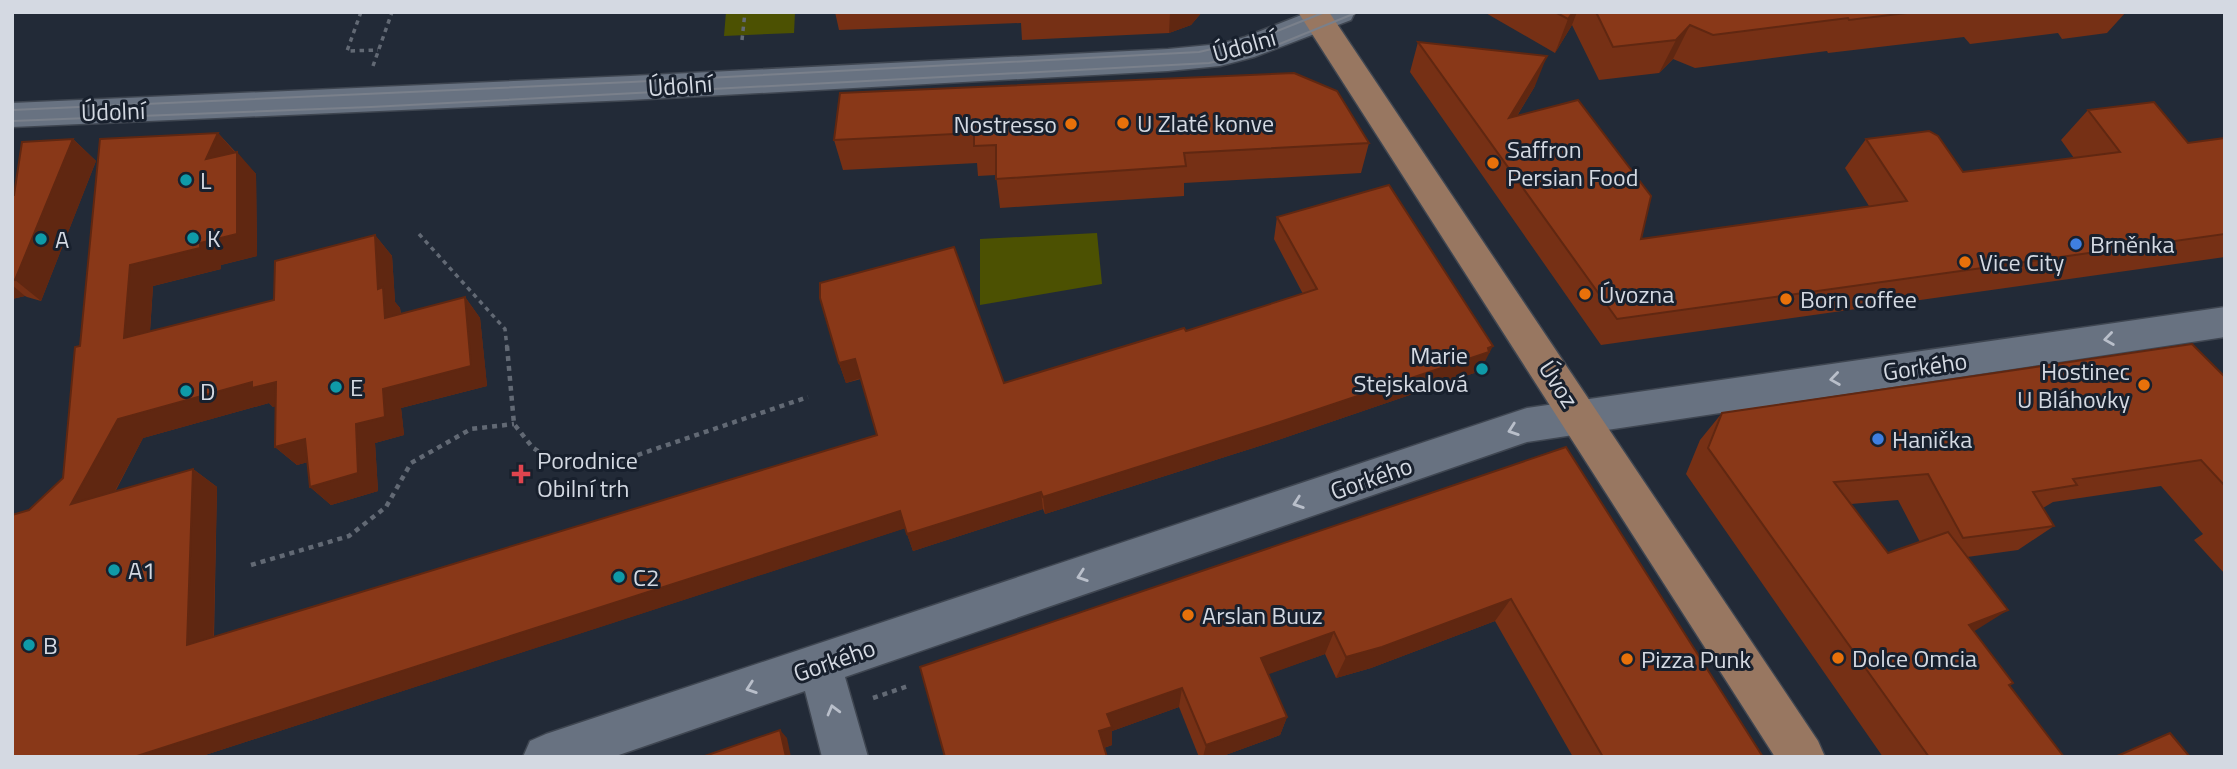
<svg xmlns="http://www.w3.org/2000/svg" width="2237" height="769" font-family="'Titillium Web',sans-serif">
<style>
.green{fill:#4c5102}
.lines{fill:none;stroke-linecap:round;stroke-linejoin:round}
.minor-casing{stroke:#3f4651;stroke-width:3}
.major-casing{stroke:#3f4651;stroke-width:3}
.path-far1{stroke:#626974;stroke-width:3.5;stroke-dasharray:4.5 4.5;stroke-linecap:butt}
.path{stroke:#626974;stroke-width:4.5;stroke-dasharray:5 5;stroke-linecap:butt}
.minor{fill:#687281;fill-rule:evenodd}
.major{fill:#987761;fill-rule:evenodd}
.tram{stroke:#7a808b;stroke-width:2}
.wall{fill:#763015;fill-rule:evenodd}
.shaded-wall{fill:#602711}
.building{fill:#893818;stroke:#602711;stroke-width:2}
.oneway{stroke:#b9bfca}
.food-dot{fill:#e8710a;stroke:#18202d;stroke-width:2.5}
.culture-dot{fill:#0f9aa8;stroke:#18202d;stroke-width:2.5}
.shop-dot{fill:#3f7fe0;stroke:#18202d;stroke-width:2.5}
.health-dot{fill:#e0444e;stroke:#18202d;stroke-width:2.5}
.labels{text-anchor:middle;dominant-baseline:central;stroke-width:6;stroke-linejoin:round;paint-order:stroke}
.street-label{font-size:24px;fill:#d4d9e2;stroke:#18202d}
.poi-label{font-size:24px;fill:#d4d9e2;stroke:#18202d;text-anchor:start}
</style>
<rect width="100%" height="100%" fill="#222a37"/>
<g class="green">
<polygon points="726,12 795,12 794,33 724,36"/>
<polygon points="1097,233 1102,284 980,305 980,239"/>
</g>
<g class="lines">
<g class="minor-casing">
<g id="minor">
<polygon points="1309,12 1355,12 1351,20 1254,57 1220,66 1168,71 630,100 12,127 12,103 630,76 1168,49 1220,44 1245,37"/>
<polygon points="2225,307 2225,337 1527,442 845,677 868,757 822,757 805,691 613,757 523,757 530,741 546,734 1527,408"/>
</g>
</g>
<g class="major-casing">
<polygon id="major" points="1298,12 1329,12 1818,741 1825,757 1775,757"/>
</g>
<g class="path-far1">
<polyline points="247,12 263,12"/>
<polyline points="361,12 347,51 378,50"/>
<polyline points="742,40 745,12"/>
<polyline points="373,66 392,12"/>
<polyline points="419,234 505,329 507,348"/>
</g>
<g class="path">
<polyline points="507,346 514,424 533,448 565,467 617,462 808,397"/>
<polyline points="251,565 349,536 386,507 411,463 471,429 514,424"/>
<polyline points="873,698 908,686"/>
</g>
<use href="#minor" class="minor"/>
<use href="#major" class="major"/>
<g class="tram">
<polyline points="12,110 631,82 1199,52 1262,37 1325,12"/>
<polyline points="12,121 371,107 1209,63 1260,52 1358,12"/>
</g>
</g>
<g class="wall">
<polygon points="835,12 1202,12 1191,25 1169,33 1022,40 1021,23 839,30"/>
<polygon points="1484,12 2126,12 2107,33 2062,39 2058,33 1970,44 1964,37 1828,53 1827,51 1695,68 1673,59 1659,73 1599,80 1572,25 1555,53"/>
<polygon points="1418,42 1535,86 1517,116 1641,239 1869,206 1845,168 1866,139 1963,172 2074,158 2061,140 2088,110 2188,143 2225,138 2225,257 1601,345 1410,72"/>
<polygon points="840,93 1369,143 1361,173 1184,183 1184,196 1000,208 996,175 978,176 977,163 843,170 834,140"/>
<polygon points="218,133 256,174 257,256 221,265 221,269 153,286 150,332 274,300 375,235 392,256 395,302 400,308 401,314 465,297 480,318 487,386 401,408 404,435 375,443 378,491 331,505 310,487 308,462 297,465 275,447 275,406 273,407 269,403 143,438 115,492 193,469 217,487 214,637 877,435 861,379 846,383 839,363 1004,383 1186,331 1303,294 1274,239 1277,217 1484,366 1482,367 1480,371 1278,440 1045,514 1043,509 913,551 905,528 199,757 12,757 29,510 63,478 80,346"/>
<polygon points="73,139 96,161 41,301 27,297 25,296 12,299 12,195"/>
<path d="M2225,377V574L2194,540L2203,534L2161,486L2053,502L2043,508L2054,526L2018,550L1967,557L1974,631L2009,685L2064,757H1883L1686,474L1700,440L1722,413ZM1898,500L1920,542L1888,553L1851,504Z"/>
<polygon points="1566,447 1763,757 1573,757 1495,621 1371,668 1336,678 1325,654 1268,674 1287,717 1280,735 1220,757 1199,757 1179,707 1112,731 1112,745 1104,748 945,757"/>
</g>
<g class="shaded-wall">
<polygon points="1170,12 1202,12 1191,25 1169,33"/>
<polygon points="1573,12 1577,12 1572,25 1555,53 1568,19"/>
<polygon points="1690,25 1673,59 1659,73 1676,40"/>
<polygon points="1547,56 1535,86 1498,147 1509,118"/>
<polygon points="218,133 237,155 237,152 256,174 257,256 221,265 221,269 153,286 148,358 124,338 130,265"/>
<polygon points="73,139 96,161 41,301 15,280"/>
<polygon points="375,235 392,256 395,302 400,308 403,338 385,318 378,289"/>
<polygon points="12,285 25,296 12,299"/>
<polygon points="465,297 480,318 487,386 401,408 404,435 375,443 378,491 331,505 310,487 356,424 383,389"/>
<polygon points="1493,346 1480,371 1278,440 1045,514 1043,497"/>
<polygon points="855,359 861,378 846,383 839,363"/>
<polygon points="252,382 276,382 296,401 273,407 269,403 143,438 99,521 71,504 118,419"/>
<polygon points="305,439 326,457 297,465 275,447"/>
<polygon points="193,469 217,487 213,659 187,645"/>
<polygon points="1041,492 1043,509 913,551 907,534"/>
<polygon points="900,511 906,528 199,757 134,757"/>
<polygon points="1511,599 1495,621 1371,668 1336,678 1346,657"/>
<polygon points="2008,610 1973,632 1969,625"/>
<polygon points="1334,632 1325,654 1255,679 1261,658"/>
<polygon points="1182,688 1179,707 1112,731 1112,745 1100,749 1099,731 1107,714"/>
<polygon points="1287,717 1280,735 1220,757 1203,757 1206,745"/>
<polygon points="780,730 787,738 791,757 786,757"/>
</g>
<g class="building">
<polygon points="1555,12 1573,12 1568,19"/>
<polygon points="1596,12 1915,12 1849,20 1848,18 1713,35 1690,25 1676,40 1613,47"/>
<polygon points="1418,42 1547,56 1509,118 1578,100 1651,196 1641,239 1907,201 1866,139 1929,131 1938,136 1963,172 2120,152 2088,110 2154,102 2188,143 2225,138 2225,234 1617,319"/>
<polygon points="1294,73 1337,91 1369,143 1184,153 1186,166 996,179 996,145 974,146 974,133 834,140 840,93"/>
<polygon points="218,133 206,159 237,152 237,234 200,243 200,248 130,265 124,338 274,300 275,261 375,235 378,289 383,287 385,318 465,297 471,366 383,389 385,417 356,424 358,473 310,487 305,439 275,447 276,382 252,388 252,382 118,419 71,504 193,469 187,645 877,435 855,359 839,363 820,298 820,283 954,247 1004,383 1184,328 1186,331 1317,289 1277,217 1389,185 1493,346 1488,348 1489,352 1283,421 1043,497 1041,492 907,534 900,511 134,757 12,757 12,515 29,510 63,478 75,347 80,346 100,139"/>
<polygon points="73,139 15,280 12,279 12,195 14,195 22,142"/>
<polygon points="2192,344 2225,377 2225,486 2201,460 2073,479 2077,485 2033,492 2054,526 1963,538 1928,474 1834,482 1888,553 1948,532 2008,610 1969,625 2013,683 2009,685 2064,757 1929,757 1708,448 1722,413"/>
<polygon points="1566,447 1763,757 1603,757 1511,599 1382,647 1346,657 1334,632 1261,658 1287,717 1206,745 1182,688 1107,714 1112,727 1099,731 1107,757 945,757 920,667"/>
<polygon points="780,730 786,757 702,757"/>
<polygon points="2170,733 2190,757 2115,757"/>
</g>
<defs><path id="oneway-chevron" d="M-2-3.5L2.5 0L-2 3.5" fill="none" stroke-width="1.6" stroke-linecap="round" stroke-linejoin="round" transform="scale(1.75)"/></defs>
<g class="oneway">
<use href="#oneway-chevron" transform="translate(2109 339) rotate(172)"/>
<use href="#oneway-chevron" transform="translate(1835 379) rotate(172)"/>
<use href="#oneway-chevron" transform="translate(1513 430) rotate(161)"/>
<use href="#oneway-chevron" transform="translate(1298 503) rotate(161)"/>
<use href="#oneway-chevron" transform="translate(1082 576) rotate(161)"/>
<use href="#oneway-chevron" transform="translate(751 688) rotate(161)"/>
<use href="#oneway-chevron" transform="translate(833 710) rotate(-105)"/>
</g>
<g class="food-dot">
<circle cx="1123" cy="123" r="7"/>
<circle cx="1071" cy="124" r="7"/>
<circle cx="1493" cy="163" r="7"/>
<circle cx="1965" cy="262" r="7"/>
<circle cx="1585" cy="294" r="7"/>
<circle cx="1786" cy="299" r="7"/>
<circle cx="2144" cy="385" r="7"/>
<circle cx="1188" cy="615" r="7"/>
<circle cx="1838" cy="658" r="7"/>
<circle cx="1627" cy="659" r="7"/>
</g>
<g class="culture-dot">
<circle cx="186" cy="180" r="7"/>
<circle cx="193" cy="238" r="7"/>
<circle cx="41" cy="239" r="7"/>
<circle cx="1482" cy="369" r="7"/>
<circle cx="336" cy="387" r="7"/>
<circle cx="186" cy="391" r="7"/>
<circle cx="114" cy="570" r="7"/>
<circle cx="619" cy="577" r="7"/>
<circle cx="29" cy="645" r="7"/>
</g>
<g class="shop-dot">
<circle cx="2076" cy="244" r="7"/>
<circle cx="1878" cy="439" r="7"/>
</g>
<path class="health-dot" d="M517.5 463.5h7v7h7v7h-7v7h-7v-7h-7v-7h7z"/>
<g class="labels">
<g class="street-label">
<text transform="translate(1244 45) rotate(-16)">Údolní</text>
<text transform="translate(680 85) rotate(-4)">Údolní</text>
<text transform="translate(113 111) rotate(-2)">Údolní</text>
<text transform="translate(1925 366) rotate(-8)">Gorkého</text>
<text transform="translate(1559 384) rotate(57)">Úvoz</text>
<text transform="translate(1371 478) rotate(-19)">Gorkého</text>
<text transform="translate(834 660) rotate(-19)">Gorkého</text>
</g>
<g class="poi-label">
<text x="1137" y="123">U Zlaté konve</text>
<text x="1057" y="124" text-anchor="end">Nostresso</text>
<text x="1507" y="149">Saffron<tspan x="1507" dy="28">Persian Food</tspan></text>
<text x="200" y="180">L</text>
<text x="207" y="238">K</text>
<text x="55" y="239">A</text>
<text x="2090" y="244">Brněnka</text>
<text x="1979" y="262">Vice City</text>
<text x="1599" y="294">Úvozna</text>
<text x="1800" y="299">Born coffee</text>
<text x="1468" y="355" text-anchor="end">Marie<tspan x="1468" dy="28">Stejskalová</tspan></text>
<text x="2130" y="371" text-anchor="end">Hostinec<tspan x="2130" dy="28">U Bláhovky</tspan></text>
<text x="350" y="387">E</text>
<text x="200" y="391">D</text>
<text x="1892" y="439">Hanička</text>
<text x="537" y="460">Porodnice<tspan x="537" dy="28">Obilní trh</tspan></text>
<text x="128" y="570">A1</text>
<text x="633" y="577">C2</text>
<text x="1202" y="615">Arslan Buuz</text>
<text x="43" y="645">B</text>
<text x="1852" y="658">Dolce Omcia</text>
<text x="1641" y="659">Pizza Punk</text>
</g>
</g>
<rect width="2237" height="769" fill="none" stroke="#d4d9e2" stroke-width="28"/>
</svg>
